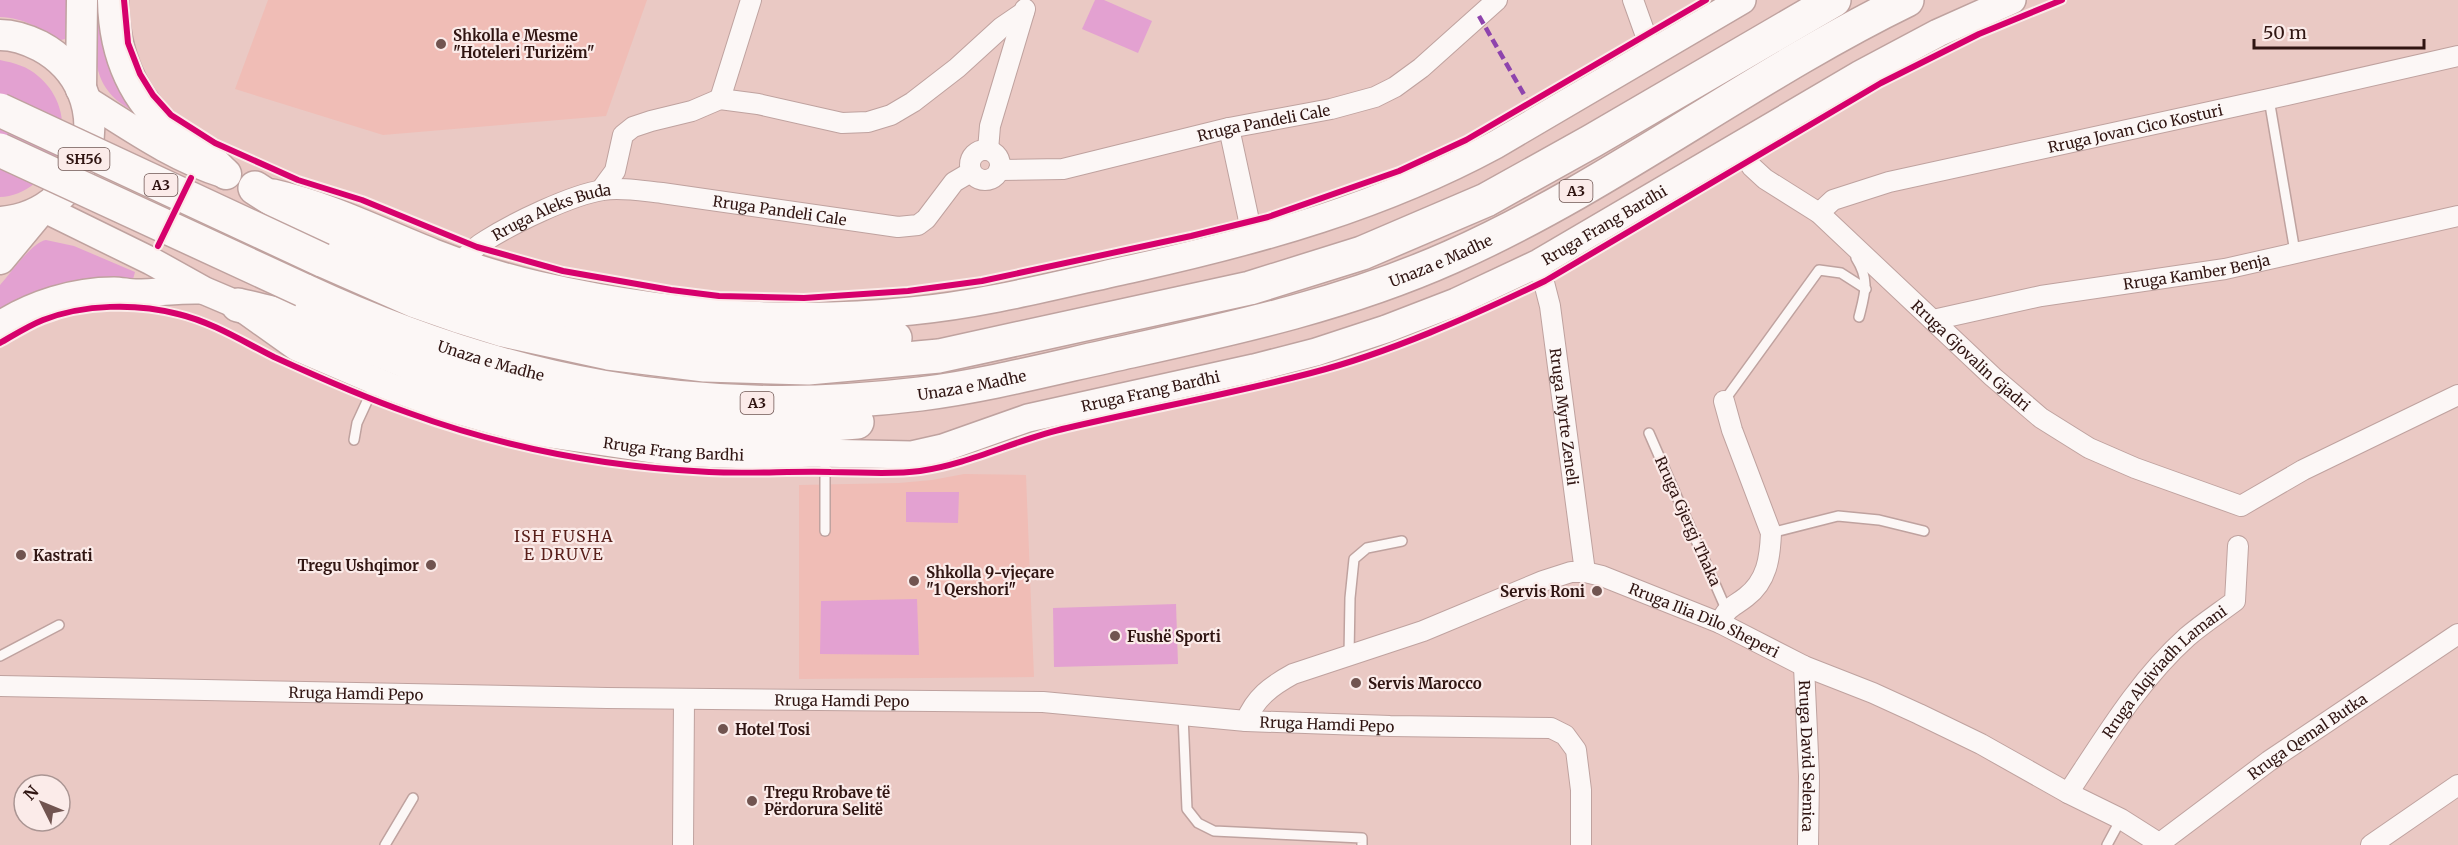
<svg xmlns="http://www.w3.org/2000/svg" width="2458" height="845" font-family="Merriweather,serif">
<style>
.built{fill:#f0bdb6}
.green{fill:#e3a1d1}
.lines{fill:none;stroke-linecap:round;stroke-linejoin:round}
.lane-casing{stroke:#bfa29f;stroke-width:12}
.street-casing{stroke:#bfa29f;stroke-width:22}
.secondary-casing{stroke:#bfa29f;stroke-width:30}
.primary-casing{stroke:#bfa29f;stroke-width:33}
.highway-casing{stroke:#bfa29f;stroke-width:36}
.lane{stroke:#fcf7f6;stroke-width:9}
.street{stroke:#fcf7f6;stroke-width:20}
.secondary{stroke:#fcf7f6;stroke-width:27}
.primary{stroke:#fcf7f6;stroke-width:30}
.highway{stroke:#fcf7f6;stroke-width:33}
.highway-bridge-casing{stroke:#bfa29f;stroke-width:36;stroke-linecap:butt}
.highway-bridge{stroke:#fcf7f6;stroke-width:33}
.quiet{stroke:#8e44ad;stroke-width:4.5;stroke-dasharray:9 4.5;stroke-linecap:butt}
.cycleway-casing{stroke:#fbebe9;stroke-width:10}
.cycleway{stroke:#d6006c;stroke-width:6}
.poi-dot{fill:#715450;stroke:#fbebe9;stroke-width:2}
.labels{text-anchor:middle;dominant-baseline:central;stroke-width:4.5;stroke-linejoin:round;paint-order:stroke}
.shield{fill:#fbebe9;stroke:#6d5552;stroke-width:1.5}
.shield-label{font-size:14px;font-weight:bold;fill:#301512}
.poi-label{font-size:15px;font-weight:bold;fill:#301512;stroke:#fbebe9;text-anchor:start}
.street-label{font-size:15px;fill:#301512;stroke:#fbebe9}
.neighbourhood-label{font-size:16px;letter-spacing:1.5px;fill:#581e19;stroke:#fbebe9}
</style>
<rect width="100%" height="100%" fill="#eac9c4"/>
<g class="built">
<polygon points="268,0 647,0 606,116 383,135 235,89"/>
<polygon points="964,474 1026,475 1034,677 799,679 799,485 899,483 932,480"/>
</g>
<g class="green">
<path d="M0,0H67L65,39L61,40C40,29 25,18 0,17Z"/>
<path d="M96,0H100L134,111C85,87 96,45 96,0Z"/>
<polygon points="1095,0 1104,0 1152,21 1138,53 1082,29"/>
<path d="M0,60C14,63 27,66 38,76C73,105 69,157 34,184C25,191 12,197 0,197Z"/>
<path d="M46,240L74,246L135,272L132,283L0,315V285C10,274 32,242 46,240Z"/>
<polygon points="906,492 959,492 958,523 906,522"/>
<polygon points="917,599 919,655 820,654 821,601"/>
<polygon points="1176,604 1178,664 1054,667 1053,608"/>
</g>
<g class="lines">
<g class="lane-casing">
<g id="lane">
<polyline points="2269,99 2295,252"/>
<path d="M1856,258C1870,280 1865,293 1859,317"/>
<polyline points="1724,401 1819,270 1841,273 1866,289"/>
<polyline points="1649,433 1726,609"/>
<polyline points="354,440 357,423 375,384"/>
<polyline points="825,455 825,531"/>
<polyline points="1771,533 1838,516 1879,520 1924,531"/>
<polyline points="1349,655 1350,598 1354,559 1367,548 1402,541"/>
<polyline points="0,656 59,625"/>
<polyline points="1183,715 1187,809 1198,823 1214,831 1362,838 1362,845"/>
<polyline points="385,845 413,798"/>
<polyline points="2107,845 2121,819"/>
</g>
</g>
<g class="street-casing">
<g id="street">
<polyline points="1633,0 1652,53"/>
<polyline points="720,99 751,0"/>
<polyline points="1229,128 1248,216 1251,241"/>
<path id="s1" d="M1738,146L1752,167L1765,179L1819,213L1993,377L2041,418L2089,448L2135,468L2241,506L2303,470L2458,395"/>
<circle cx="985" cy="165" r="15"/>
<polyline points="988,150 990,126 1025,9"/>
<path id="s2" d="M999,170L1063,169L1229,128L1331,109L1375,97L1395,87L1421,68L1497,0"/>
<polyline points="601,190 615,171 623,135 633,127 651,121 692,111 720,99 758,104 842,123 868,122 891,115 913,102 957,68 1002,27 1024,12"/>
<path id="s3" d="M1819,213L1833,200L1889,182L2269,99L2458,56"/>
<path id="s4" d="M460,262C468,254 476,246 485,241C513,223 571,195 603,190C622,187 642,191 662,193L898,227L918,225L926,219L954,182L971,172"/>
<path id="s5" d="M1539,263L1550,306L1585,572"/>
<path id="s6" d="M1933,320L2041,296L2225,269L2458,216"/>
<path d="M1720,623C1728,606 1732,608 1746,597C1767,581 1770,558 1771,533L1732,430L1724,401"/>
<path id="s7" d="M1804,666L1809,776L1808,845"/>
<path id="s8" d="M0,686L607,698L1043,702L1246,721L1390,726L1551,728L1565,735L1576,750L1581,790V845"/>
<path id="s9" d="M1246,721C1255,698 1271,686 1293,674L1423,631L1543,581L1571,572H1585L1602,576L1720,623L1804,666L1873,693L1919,714L1981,744L2068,793L2121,819L2162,845"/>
<path id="s10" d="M2068,793C2104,739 2138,681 2187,637C2202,624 2219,613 2235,601L2238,546"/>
<path id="s11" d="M2160,843L2269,761L2458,634"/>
<polyline points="683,845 684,699"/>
<polyline points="2371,845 2458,785"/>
</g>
</g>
<g class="secondary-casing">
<g id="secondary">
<path d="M85,99C130,127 173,158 224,174"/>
<path d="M273,193C330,206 381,232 434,253C467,266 503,277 537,285C659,313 786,324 911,311C986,304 1061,284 1135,268C1261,240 1382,206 1495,145L1742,0"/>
<path id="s12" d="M45,209L151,261L205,291L238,305L297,347L388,386L443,406L492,420L537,432L672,452L750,455L817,453L912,455L943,448L1028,418L1254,368L1316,352L1386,329L1456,302L1539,263L1861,74L1938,33L2012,0"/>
<path d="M0,325C33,304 74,291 114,291C121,291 129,293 136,293C158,293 179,289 201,290"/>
</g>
</g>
<g class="primary-casing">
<g id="primary">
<path d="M113,0C114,54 132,99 175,134C183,141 193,145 202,152C211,158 218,167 226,174"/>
<path d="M0,35C14,35 28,40 40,46C124,91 94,215 0,222"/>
<polyline points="81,89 82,0"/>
<polyline points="0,259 39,212"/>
</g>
</g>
<g class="highway-casing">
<g id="highway">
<path d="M255,188C302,219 351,247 403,268C556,332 731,352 895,338"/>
<polyline points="322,260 415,301 458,316 503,330 608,353 705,365 808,368 939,356 1250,288 1362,253 1486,200 1592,141 1834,0"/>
<path id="s13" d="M303,290C505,384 697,421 920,394C991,385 1061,366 1131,351C1240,327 1348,303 1451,257C1611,186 1751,76 1907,0"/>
<path d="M238,305C262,311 289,316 313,324C367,344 419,369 474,387C597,425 729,433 857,422"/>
</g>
</g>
<use href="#lane" class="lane"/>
<use href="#street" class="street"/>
<use href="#secondary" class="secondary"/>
<use href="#primary" class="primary"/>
<use href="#highway" class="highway"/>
<g class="highway-bridge-casing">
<g id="highway-bridge">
<polyline points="0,110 322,260"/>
<polyline points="0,150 303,290"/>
</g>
</g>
<use href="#highway-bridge" class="highway-bridge"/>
<polyline class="quiet" points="1479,16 1526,98"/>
<g class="cycleway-casing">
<g id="cycleway">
<polyline points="124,0 128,43 140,74 153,95 171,115 215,143 298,180 362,200 477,247 563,271 671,290 719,296 804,298 908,291 982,281 1191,236 1268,217 1399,171 1466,140 1706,0"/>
<polyline points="158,246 191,178"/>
<path d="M0,343C14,335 28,326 43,320C84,304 136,303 178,314C212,322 244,342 274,357C318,377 363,397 409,413C505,448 607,467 709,472C750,474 790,471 831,472C860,472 891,475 920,471C970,464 1017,439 1067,428C1148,409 1230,394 1311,373C1389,353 1472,316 1545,281L1881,83L1979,34L2062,0"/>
</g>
</g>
<use href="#cycleway" class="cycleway"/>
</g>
<g class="poi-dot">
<circle cx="441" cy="44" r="6"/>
<circle cx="21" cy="555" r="6"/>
<circle cx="431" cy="565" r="6"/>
<circle cx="914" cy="581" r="6"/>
<circle cx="1597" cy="591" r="6"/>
<circle cx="1115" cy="636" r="6"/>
<circle cx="1356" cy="683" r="6"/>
<circle cx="723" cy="729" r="6"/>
<circle cx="752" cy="801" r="6"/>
</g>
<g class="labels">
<g class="shield">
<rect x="58.5" y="148" width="51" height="22" rx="4.5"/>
<rect x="144.5" y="174" width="33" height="22" rx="4.5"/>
<rect x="1559.5" y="180" width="33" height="22" rx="4.5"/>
<rect x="740.5" y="392" width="33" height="22" rx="4.5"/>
</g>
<g class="shield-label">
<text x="84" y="159">SH56</text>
<text x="161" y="185">A3</text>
<text x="1576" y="191">A3</text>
<text x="757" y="403">A3</text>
</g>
<g class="poi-label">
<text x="453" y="35">Shkolla e Mesme<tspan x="453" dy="17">"Hoteleri Turizëm"</tspan></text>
<text x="33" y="555">Kastrati</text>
<text x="419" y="565" text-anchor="end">Tregu Ushqimor</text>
<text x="926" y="572">Shkolla 9-vjeçare<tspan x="926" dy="17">"1 Qershori"</tspan></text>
<text x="1585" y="591" text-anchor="end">Servis Roni</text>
<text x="1127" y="636">Fushë Sporti</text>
<text x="1368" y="683">Servis Marocco</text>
<text x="735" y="729">Hotel Tosi</text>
<text x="764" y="792">Tregu Rrobave të<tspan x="764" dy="17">Përdorura Selitë</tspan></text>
</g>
<g class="street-label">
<text stroke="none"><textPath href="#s2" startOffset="270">Rruga Pandeli Cale</textPath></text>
<text stroke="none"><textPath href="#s3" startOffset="330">Rruga Jovan Cico Kosturi</textPath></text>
<text stroke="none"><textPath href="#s4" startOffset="106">Rruga Aleks Buda</textPath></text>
<text stroke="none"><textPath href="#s4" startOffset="340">Rruga Pandeli Cale</textPath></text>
<text stroke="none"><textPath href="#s12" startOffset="1653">Rruga Frang Bardhi</textPath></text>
<text stroke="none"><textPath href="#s13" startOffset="1173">Unaza e Madhe</textPath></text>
<text stroke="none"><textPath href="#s6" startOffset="268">Rruga Kamber Benja</textPath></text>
<text stroke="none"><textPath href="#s1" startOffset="315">Rruga Gjovalin Gjadri</textPath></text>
<text stroke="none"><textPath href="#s13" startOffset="201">Unaza e Madhe</textPath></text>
<text stroke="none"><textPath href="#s13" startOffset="687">Unaza e Madhe</textPath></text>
<text stroke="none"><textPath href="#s12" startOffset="1167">Rruga Frang Bardhi</textPath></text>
<text stroke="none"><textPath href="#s5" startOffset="156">Rruga Myrte Zeneli</textPath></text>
<text stroke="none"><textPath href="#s12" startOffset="681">Rruga Frang Bardhi</textPath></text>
<text transform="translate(1688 521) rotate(66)">Rruga Gjergj Thaka</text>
<text stroke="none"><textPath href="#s9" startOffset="507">Rruga Ilia Dilo Sheperi</textPath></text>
<text stroke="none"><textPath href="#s10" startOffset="156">Rruga Alqiviadh Lamani</textPath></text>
<text stroke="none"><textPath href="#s8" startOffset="356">Rruga Hamdi Pepo</textPath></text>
<text stroke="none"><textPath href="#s8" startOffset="842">Rruga Hamdi Pepo</textPath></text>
<text stroke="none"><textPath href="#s8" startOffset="1328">Rruga Hamdi Pepo</textPath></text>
<text stroke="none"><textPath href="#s11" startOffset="182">Rruga Qemal Butka</textPath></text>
<text stroke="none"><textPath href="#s7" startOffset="90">Rruga David Selenica</textPath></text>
</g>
<g class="neighbourhood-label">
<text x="564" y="536">ISH FUSHA<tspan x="564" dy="18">E DRUVE</tspan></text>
</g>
</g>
<g transform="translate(42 803) rotate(313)"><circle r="28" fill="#fbebe9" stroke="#aa9593" stroke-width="1.5"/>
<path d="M0-4.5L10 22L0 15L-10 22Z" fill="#715450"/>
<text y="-9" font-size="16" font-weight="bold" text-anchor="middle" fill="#301512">N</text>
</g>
<path d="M2254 39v9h170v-9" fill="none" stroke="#301512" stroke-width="3"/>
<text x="2263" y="39" font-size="18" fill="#301512" stroke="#fbebe9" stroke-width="4.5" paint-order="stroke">50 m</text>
</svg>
